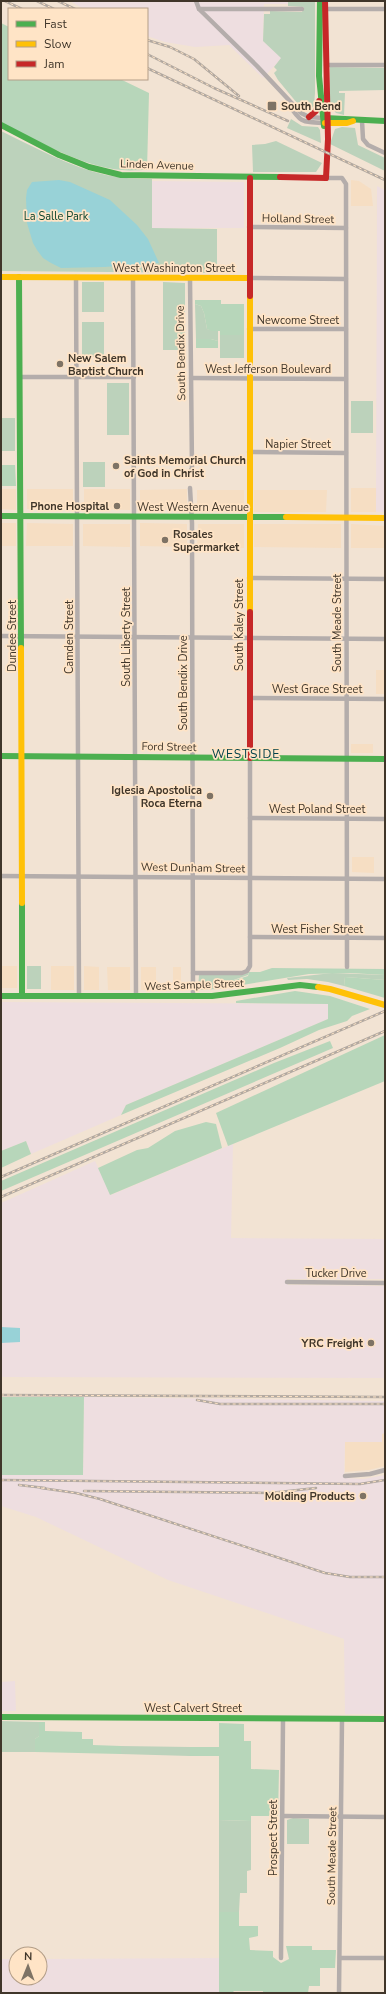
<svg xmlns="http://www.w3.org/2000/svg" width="386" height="1994" font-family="'Nunito Sans',sans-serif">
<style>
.built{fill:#f6dec3}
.industrial{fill:#eedee0}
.green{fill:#bcd2bb}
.forest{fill:#b7d6ba}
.water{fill:#98d2d7}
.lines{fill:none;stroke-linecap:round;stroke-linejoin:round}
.street{stroke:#b4adab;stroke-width:4.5}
.fast{stroke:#4caf50;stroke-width:6}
.slow{stroke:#ffc107;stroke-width:6}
.jam{stroke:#c62828;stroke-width:6}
.rail-casing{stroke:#b1a8a0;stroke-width:2.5}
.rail{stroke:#ffe4c6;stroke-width:1;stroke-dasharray:3;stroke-linecap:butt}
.poi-dot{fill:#7e7365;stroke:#ffe4c6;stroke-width:1.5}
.labels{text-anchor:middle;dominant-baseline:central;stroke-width:3.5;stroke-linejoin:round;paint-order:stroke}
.poi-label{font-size:11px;font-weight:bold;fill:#40362a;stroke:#ffe4c6;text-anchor:start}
.street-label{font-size:11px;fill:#40362a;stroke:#ffe4c6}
.park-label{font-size:11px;fill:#033e27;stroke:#ffe4c6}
.neighbourhood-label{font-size:12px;letter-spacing:1px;fill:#004149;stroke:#ffe4c6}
</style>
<rect width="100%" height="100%" fill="#f2e3d3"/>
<g class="built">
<polygon points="351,180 359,181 371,189 373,206 351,206"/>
<polygon points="351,488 377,488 376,512 351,512"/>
<polygon points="1,489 16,489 16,510 1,509"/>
<rect x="27" y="489" width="46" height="20"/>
<polygon points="84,489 130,489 130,510 84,509"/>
<polygon points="187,489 187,510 140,510 140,490"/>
<polygon points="197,490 244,490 244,512 197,511"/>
<polygon points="254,490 327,490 326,512 254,512"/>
<rect x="1" y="523" width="15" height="23"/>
<polygon points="27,523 73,524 73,546 26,546"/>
<polygon points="140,523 187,524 187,547 140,546"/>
<polygon points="83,524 130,524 130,547 83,546"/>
<polygon points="198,524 244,524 244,548 197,547"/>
<polygon points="254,524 341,524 341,548 254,547"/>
<polygon points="351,524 385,526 385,548 351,548"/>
<rect x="376" y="670" width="9" height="24"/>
<rect x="351" y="744" width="22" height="9"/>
<polygon points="352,857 374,857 374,873 352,872"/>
<rect x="1" y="966" width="16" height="22"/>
<rect x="51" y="966" width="23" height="24"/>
<polygon points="84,966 99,967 99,990 84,990"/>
<polygon points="107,967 130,967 130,990 108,990"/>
<rect x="141" y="967" width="15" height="23"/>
<rect x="173" y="967" width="8" height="23"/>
<polygon points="382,1433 385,1433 385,1466 369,1470 345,1472 345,1442 381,1442"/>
</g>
<g class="industrial">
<polygon points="70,1 288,1 288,4 264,4 263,41 282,58 263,78 229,45 195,47 165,42 147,36 147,9 84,9"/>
<polygon points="152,181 244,182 244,228 152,228"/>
<polygon points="377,186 385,190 385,512 376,512"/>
<polygon points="1,1002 328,1004 328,1019 126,1105 121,1115 31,1154 26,1141 1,1151"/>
<polygon points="233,1144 231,1238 385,1239 385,1279 287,1279 288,1285 385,1286 385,1378 1,1377 1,1203 95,1161 111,1195"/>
<polygon points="84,1397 385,1401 385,1433 382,1434 382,1442 345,1442 344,1478 364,1479 385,1475 385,1714 345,1714 344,1639 168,1580 36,1517 1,1506 1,1475 83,1475"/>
<polygon points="15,1681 16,1711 1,1711 1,1682"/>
<polygon points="220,1958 219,1993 1,1993 1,1959 16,1959 16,1978 40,1978 40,1959"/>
</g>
<g class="green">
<polygon points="288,1 315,1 315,93 314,106 308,111 302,109 278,80 274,73 277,70 274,67 281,58 263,41 264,14 270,14 270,11 302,12 304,7 288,6"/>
<polygon points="330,67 385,68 385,90 339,91 339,93 345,93 344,115 336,113 330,106"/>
<polygon points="291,119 302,126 318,127 320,130 321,143 287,128"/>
<polygon points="342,127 355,128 358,145 385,158 385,171 330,144 335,129"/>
<path d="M1,131C34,147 70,167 106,175C121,178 137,179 152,179V228L217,229V273L1,271Z"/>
<polygon points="276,141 322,163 316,172 253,172 252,145 265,144"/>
<rect x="82" y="282" width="22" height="30"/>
<polygon points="163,282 185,283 185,350 163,350"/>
<polygon points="195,304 201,306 204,313 207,329 218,331 218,341 211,339 196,339"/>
<rect x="82" y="322" width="22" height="35"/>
<rect x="220" y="335" width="24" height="23"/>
<rect x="107" y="383" width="22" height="52"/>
<rect x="351" y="401" width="22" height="32"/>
<rect x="1" y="418" width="14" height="33"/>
<rect x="83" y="462" width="22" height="25"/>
<rect x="27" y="966" width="14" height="23"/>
<polygon points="249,972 248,975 219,985 218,989 199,990 198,989 199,975 241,975"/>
<polygon points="332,973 385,975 385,980 345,977 344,986 328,982 307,979 288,980 287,978"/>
<polygon points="1,1721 39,1722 39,1736 35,1739 35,1752 1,1752"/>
<polygon points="121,1746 190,1747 190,1756 121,1754"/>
<polygon points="293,1818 309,1819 309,1844 287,1844 287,1820"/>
<polygon points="219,1820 251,1821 251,1870 247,1871 247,1893 240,1893 239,1912 219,1912"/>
</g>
<g class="forest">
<path d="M1,23L9,27V79H120L149,93L147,170C139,170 130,171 122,170C82,167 37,140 1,123Z"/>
<polygon points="195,300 221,300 221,304 244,304 244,335 220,335 220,331 212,331 207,329 204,313 201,306 195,304"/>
<polygon points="196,339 211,339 218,341 218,348 196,348"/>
<polygon points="1,465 15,465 16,486 1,486"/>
<polygon points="272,968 385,969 385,975 350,973 309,974 218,989 218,985 248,976 249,972 260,972"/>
<polygon points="345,977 385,980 385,998 344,986"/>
<polygon points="295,991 330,996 370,1009 352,1016 347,1021 319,1030 280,1048 121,1115 126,1105 328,1019 328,1004 236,1003 236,1001"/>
<polygon points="385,1035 385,1081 228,1146 216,1113"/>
<polygon points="330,1041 333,1048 1,1191 1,1181 274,1063"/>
<polygon points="206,1122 216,1124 222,1148 110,1195 98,1168 137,1150 148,1148 175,1131"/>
<polygon points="26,1141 31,1154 1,1168 1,1151"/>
<polygon points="1,1397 84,1397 83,1475 1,1475"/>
<polygon points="39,1722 45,1722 45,1731 82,1732 82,1739 93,1739 93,1745 121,1746 121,1754 35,1752 35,1739 39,1736"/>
<polygon points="219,1723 244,1724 244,1741 251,1741 251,1769 279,1770 278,1816 251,1816 251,1821 219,1820 219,1756 190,1756 190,1747 219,1747"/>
<polygon points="219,1912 239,1912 239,1926 258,1926 258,1936 249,1938 250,1950 273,1951 273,1957 281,1963 289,1959 286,1946 312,1946 312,1950 336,1950 335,1968 320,1968 320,1986 309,1986 308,1993 263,1993 263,1991 234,1991 232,1993 219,1993"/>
</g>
<g class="water">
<polygon points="59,180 70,182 110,200 137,225 148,239 159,263 104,267 61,268 51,263 43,258 37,250 33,243 27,223 26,198 27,190 32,182"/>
<polygon points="1,1327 20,1328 20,1342 1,1343"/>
</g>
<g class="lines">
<g class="street">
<polyline points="196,1 199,9 257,66 301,113 309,117 323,118"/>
<polyline points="199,9 302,9"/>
<polyline points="323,9 385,9"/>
<polyline points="326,65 385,65"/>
<path d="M288,103C300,122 301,122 323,123"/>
<polyline points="362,121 363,139 368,145 385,153"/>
<polyline points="326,178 342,178 346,184 347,967"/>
<polyline points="249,227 346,228"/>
<polyline points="76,277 79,996"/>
<polyline points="133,278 136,997"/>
<polyline points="250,278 346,279"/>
<polyline points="249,329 346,329"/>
<polyline points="20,377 134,377"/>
<polyline points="191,378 346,379"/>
<polyline points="249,452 346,453"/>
<polyline points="188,476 192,468 190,278"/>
<polyline points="190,488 192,523 193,997"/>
<polyline points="249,578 385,579"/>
<polyline points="1,636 385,639"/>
<polyline points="250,698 385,699"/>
<polyline points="250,818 385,819"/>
<polyline points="1,876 385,879"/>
<polyline points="250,937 385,938"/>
<polyline points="193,973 242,973 247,971 250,966 250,758"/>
<polyline points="287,1282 385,1283"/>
<polyline points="345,1476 370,1474 385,1470"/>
<polyline points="282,1816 385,1817"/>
<polyline points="281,1958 283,1719"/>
<polyline points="340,1958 385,1958"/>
<polyline points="339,1993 342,1719"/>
</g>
<g class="fast">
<polyline points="320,1 319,76 324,126"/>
<polyline points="325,118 385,121"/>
<polyline points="1,125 59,155 89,167 121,175 280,177"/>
<polyline points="19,277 21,648"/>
<polyline points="1,516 286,517"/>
<polyline points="1,756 385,759"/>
<polyline points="22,903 22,996"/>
<polyline points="1,996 212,996 300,985 318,987"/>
<polyline points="1,1717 385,1719"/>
</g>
<g class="slow">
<polyline points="325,123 347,123 353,121"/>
<polyline points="1,277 250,278"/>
<polyline points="250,296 250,612"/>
<polyline points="286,517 385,518"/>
<polyline points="21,648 22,903"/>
<polyline points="318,987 330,989 385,1005"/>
</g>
<g class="jam">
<polyline points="309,117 316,111 319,101"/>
<polyline points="280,177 326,178 328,139 325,1"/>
<polyline points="250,178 250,296"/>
<polyline points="250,612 250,758"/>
</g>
<g class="rail-casing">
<g id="rail">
<polyline points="5,1 22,9"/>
<polyline points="37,1 54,9"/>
<polyline points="58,1 75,9"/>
<polyline points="147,40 170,47 194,59 239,96"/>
<polyline points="147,54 214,88 288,121"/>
<polyline points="147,68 385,180"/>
<polyline points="1,1177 385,1011"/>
<polyline points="1,1197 385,1031"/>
<polyline points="1,1395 385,1397"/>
<polyline points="197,1400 220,1404 385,1404"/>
<polyline points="1,1480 360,1484 385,1480"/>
<polyline points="19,1485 45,1488"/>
<polyline points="41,1488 76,1493 100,1499 325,1573 350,1577 385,1577"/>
<polyline points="84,1491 270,1493 316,1488"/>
</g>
</g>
<use href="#rail" class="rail"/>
</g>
<g class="poi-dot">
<rect x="267" y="101" width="10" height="10" rx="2"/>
<circle cx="60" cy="364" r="4"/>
<circle cx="116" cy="466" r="4"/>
<circle cx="117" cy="506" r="4"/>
<circle cx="165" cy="540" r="4"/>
<circle cx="210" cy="796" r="4"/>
<circle cx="371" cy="1343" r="4"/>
<circle cx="363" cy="1496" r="4"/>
</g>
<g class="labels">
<g class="poi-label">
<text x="281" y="106">South Bend</text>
<text x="68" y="358">New Salem<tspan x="68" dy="13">Baptist Church</tspan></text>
<text x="124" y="460">Saints Memorial Church<tspan x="124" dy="13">of God in Christ</tspan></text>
<text x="109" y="506" text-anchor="end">Phone Hospital</text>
<text x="173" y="534">Rosales<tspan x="173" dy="13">Supermarket</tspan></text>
<text x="202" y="790" text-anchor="end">Iglesia Apostolica<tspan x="202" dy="13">Roca Eterna</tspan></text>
<text x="363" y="1343" text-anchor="end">YRC Freight</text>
<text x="355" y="1496" text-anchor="end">Molding Products</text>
</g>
<g class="street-label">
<text transform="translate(157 165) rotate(2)">Linden Avenue</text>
<text transform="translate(298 219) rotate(1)">Holland Street</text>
<text x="174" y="268">West Washington Street</text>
<text x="298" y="320">Newcome Street</text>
<text transform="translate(181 353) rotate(-91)">South Bendix Drive</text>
<text x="268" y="369">West Jefferson Boulevard</text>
<text x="298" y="444">Napier Street</text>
<text x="193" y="507">West Western Avenue</text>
<text transform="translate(337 623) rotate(-90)">South Meade Street</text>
<text transform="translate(239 625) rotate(-90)">South Kaley Street</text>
<text transform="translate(12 636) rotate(-90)">Dundee Street</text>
<text transform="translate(69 637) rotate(-90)">Camden Street</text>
<text transform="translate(126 637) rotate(-90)">South Liberty Street</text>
<text transform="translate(183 683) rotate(-90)">South Bendix Drive</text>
<text x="317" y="689">West Grace Street</text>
<text transform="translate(169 747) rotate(1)">Ford Street</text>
<text x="317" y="809">West Poland Street</text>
<text transform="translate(193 868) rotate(1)">West Dunham Street</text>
<text x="317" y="929">West Fisher Street</text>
<text transform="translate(194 985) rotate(-2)">West Sample Street</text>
<text x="336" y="1273">Tucker Drive</text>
<text x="193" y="1708">West Calvert Street</text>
<text transform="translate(273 1838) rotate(-90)">Prospect Street</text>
<text transform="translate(332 1856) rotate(-89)">South Meade Street</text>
</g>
<g class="park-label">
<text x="56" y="216">La Salle Park</text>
</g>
<g class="neighbourhood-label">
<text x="246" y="754">WESTSIDE</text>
</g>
</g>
<rect width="386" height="1994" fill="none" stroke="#40362a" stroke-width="4"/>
<rect x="8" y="8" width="140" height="72" fill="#ffe4c6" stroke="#b39e88"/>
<rect x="16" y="21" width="20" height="6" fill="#4caf50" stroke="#b39e88"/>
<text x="44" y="28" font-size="12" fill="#40362a">Fast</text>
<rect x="16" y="41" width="20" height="6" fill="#ffc107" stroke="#b39e88"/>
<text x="44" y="48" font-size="12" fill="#40362a">Slow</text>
<rect x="16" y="61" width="20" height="6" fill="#c62828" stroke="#b39e88"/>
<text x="44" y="68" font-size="12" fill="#40362a">Jam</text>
<g transform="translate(28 1966) rotate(1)"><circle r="19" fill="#ffe4c6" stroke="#b39e88"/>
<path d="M0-3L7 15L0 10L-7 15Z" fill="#7e7365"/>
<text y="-6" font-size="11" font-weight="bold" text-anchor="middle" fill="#40362a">N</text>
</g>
</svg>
